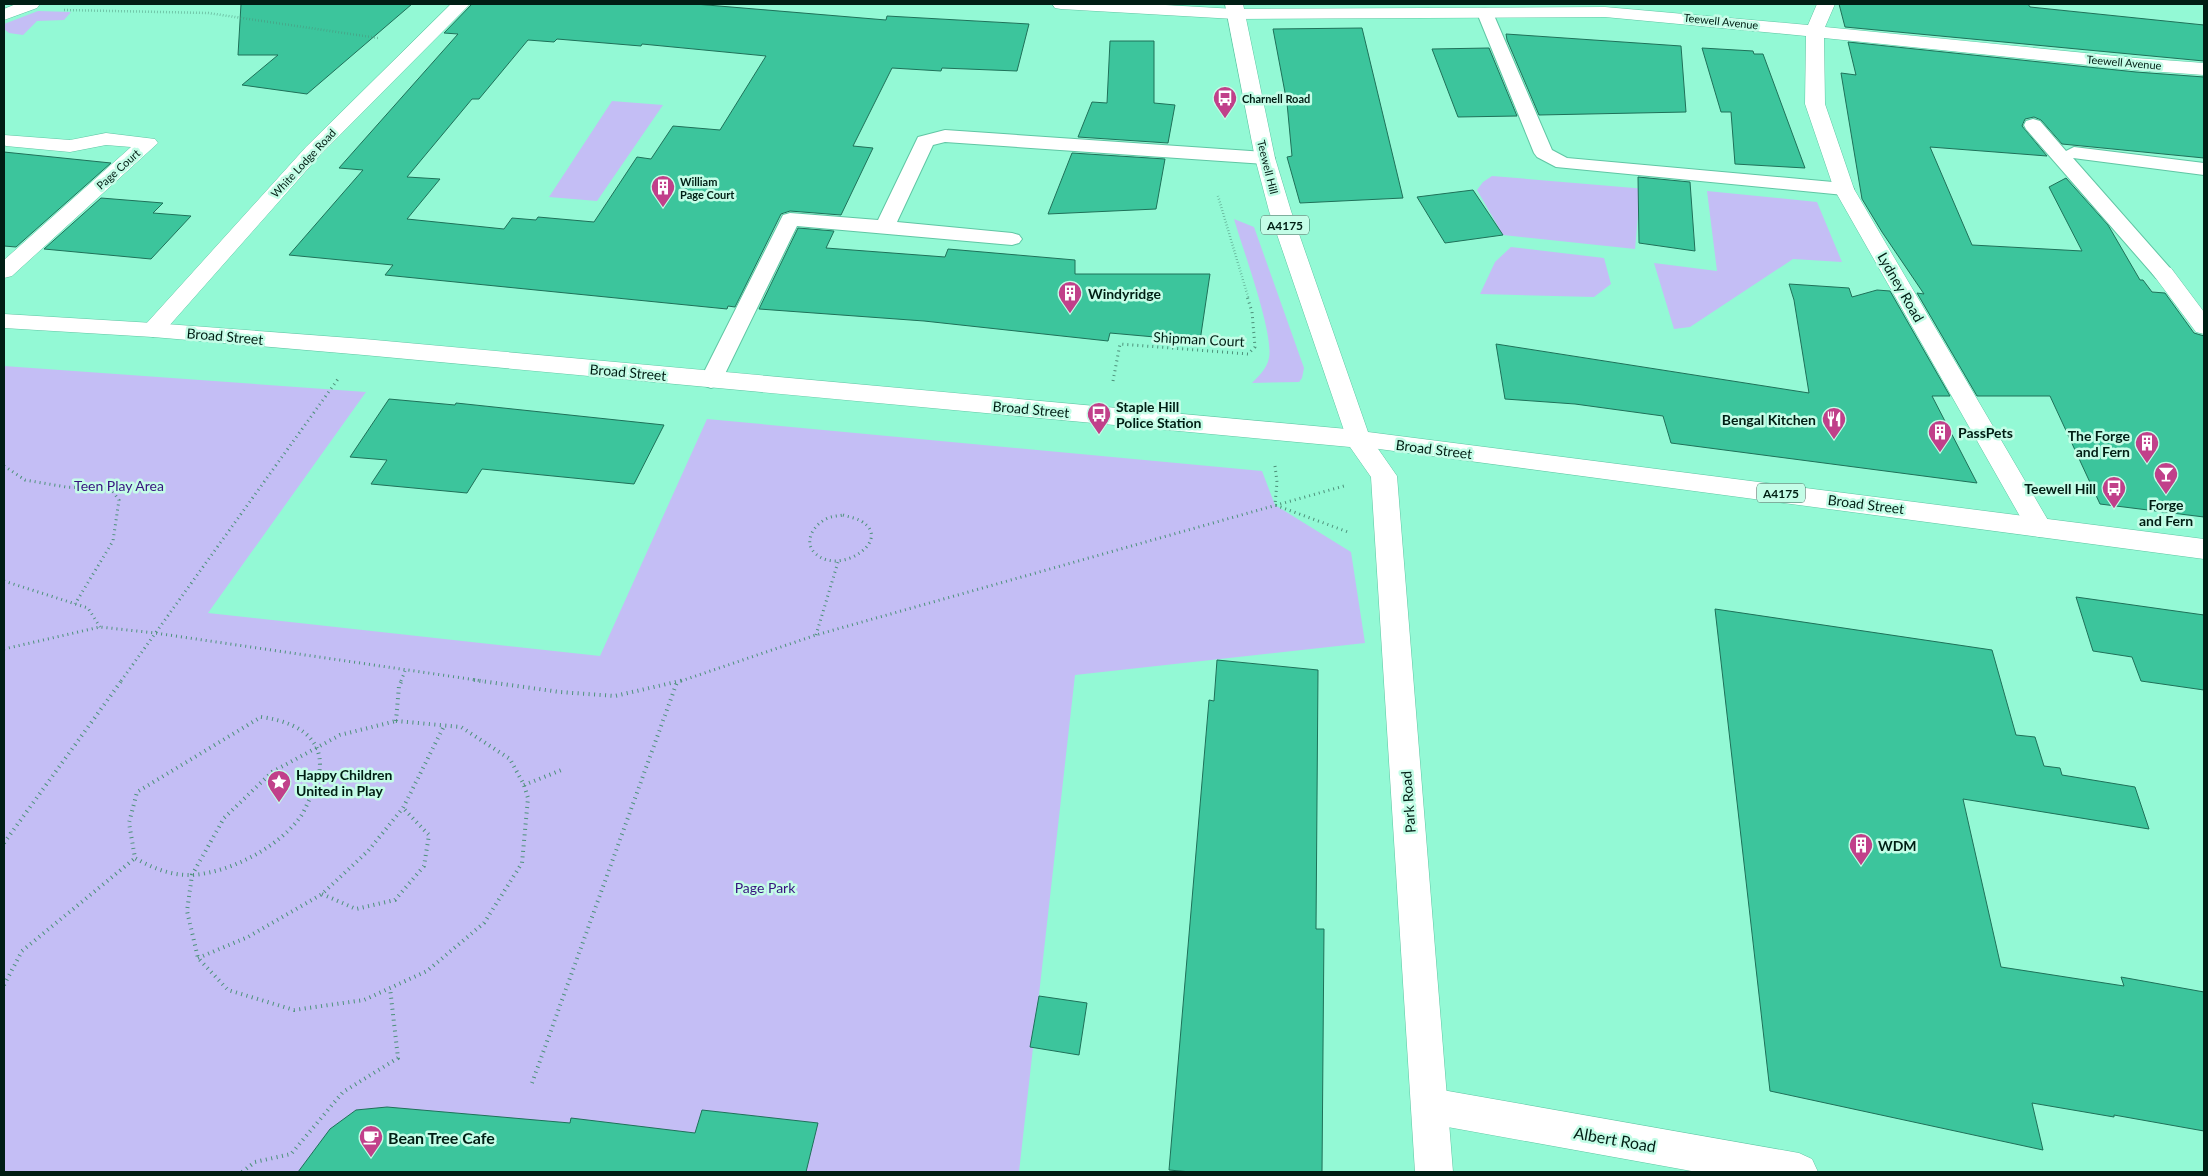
<svg xmlns="http://www.w3.org/2000/svg" width="2208" height="1176" font-family="Lato,sans-serif">
<style>
.green{fill:#c4bef5}
.building{fill:#3cc59c;stroke:#1f7159;fill-rule:evenodd}
.lines{fill:none;stroke-linecap:round;stroke-linejoin:round}
.lane-casing{stroke:#60c6a4;stroke-width:2}
.street-casing{stroke:#60c6a4;stroke-width:1}
.secondary-casing{stroke:#60c6a4;stroke-width:1}
.primary-casing{stroke:#60c6a4;stroke-width:1}
.path-far2{stroke:#4d917a;stroke-width:2.5;stroke-dasharray:0.5 2.5;stroke-linecap:butt}
.path-far1{stroke:#4d917a;stroke-width:3;stroke-dasharray:1 4;stroke-linecap:butt}
.path{stroke:#4d917a;stroke-width:4;stroke-dasharray:1 4.5;stroke-linecap:butt}
.lane{fill:#fff;fill-rule:evenodd}
.street{fill:#fff;fill-rule:evenodd}
.secondary{fill:#fff;fill-rule:evenodd}
.primary{fill:#fff;fill-rule:evenodd}
.labels{text-anchor:middle;dominant-baseline:central;stroke-width:5;stroke-linejoin:round;paint-order:stroke}
.far-street-label{font-size:11px;fill:#001e14;stroke:#c4fde7}
.far-poi-label{font-size:11px;font-weight:bold;fill:#001e14;stroke:#c4fde7;text-anchor:start}
.shield{fill:#c4fde7;stroke:#3b6153;stroke-width:1}
.shield-label{font-size:12px;font-weight:bold;fill:#001e14}
.street-label{font-size:14px;fill:#001e14;stroke:#c4fde7}
.poi-label{font-size:14px;font-weight:bold;fill:#001e14;stroke:#c4fde7;text-anchor:start}
.park-label{font-size:14px;fill:#37147e;stroke:#c4fde7}
.near-poi-label{font-size:16px;font-weight:bold;fill:#001e14;stroke:#c4fde7;text-anchor:start}
.near-street-label{font-size:16px;fill:#001e14;stroke:#c4fde7}
</style>
<rect width="100%" height="100%" fill="#93f9d5"/>
<g class="green">
<polygon points="38,11 71,12 64,20 37,21 23,35 9,33 4,29 4,24"/>
<polygon points="612,101 663,105 597,201 549,197"/>
<polygon points="1492,176 1646,189 1654,217 1638,216 1635,249 1503,235 1477,190 1483,182"/>
<polygon points="1707,191 1817,202 1842,262 1793,259 1690,327 1674,329 1654,263 1717,271"/>
<path d="M1234,219L1254,227L1304,368L1302,378L1299,382L1252,383C1259,376 1267,368 1269,358C1274,333 1242,247 1234,219Z"/>
<polygon points="1511,247 1604,258 1611,284 1594,297 1480,294 1495,262"/>
<polygon points="4,366 366,392 208,613 600,656 707,419 1262,471 1275,505 1351,552 1365,643 1075,675 1019,1172 4,1172"/>
</g>
<g class="building">
<polygon points="241,4 412,4 307,94 242,85 278,55 238,55"/>
<path d="M472,4H695L886,20L887,16L1029,24L1017,71L942,68L941,71L892,68L853,146L873,148L841,215L790,211L781,214L735,307L728,306L727,309L385,275L393,265L289,255L363,170L339,168L458,34L444,33ZM557,39L641,46L642,44L766,56L720,130L673,126L651,159L637,157L594,222L538,217L536,220L512,218L504,229L407,219L440,179L407,177L472,99H479L528,40L554,42Z"/>
<polygon points="1839,4 2028,4 2030,7 2204,25 2204,61 1845,27"/>
<polygon points="1362,28 1403,198 1300,203 1287,157 1292,156 1287,103 1273,29"/>
<polygon points="1506,34 1681,46 1686,112 1539,115 1507,40"/>
<polygon points="1110,41 1154,41 1154,103 1175,105 1168,143 1078,137 1092,102 1107,103"/>
<polygon points="1848,42 2136,72 2204,77 2204,158 2062,144 2041,120 2034,117 2025,119 2022,126 2047,156 1930,147 1972,245 2082,251 2049,187 2066,178 2108,225 2140,280 2143,280 2152,292 2165,293 2194,333 2204,336 2204,517 2100,504 2050,396 1977,396 1917,293 1924,294 1882,232 1862,199 1841,73 1856,75"/>
<polygon points="1489,48 1517,116 1458,117 1432,49"/>
<polygon points="1702,48 1753,51 1754,54 1763,54 1805,168 1735,164 1731,112 1721,112"/>
<polygon points="4,152 111,163 16,247 4,246"/>
<polygon points="1072,153 1165,159 1156,209 1048,214"/>
<polygon points="1638,177 1690,182 1695,251 1639,243"/>
<polygon points="1473,190 1503,235 1445,243 1417,197"/>
<polygon points="101,198 163,203 153,213 191,216 151,259 44,249"/>
<polygon points="798,228 834,231 826,248 945,257 948,249 1075,260 1075,274 1210,274 1200,341 1110,333 1108,341 924,321 759,309"/>
<polygon points="1789,284 1849,288 1852,297 1877,290 1890,291 1950,396 1932,396 1977,483 1671,443 1663,416 1575,404 1505,399 1496,344 1809,393 1794,300"/>
<polygon points="389,399 455,405 456,403 664,425 634,484 482,469 467,493 371,484 387,460 350,457"/>
<polygon points="2076,597 2204,615 2204,690 2141,681 2132,657 2093,651"/>
<polygon points="1715,609 1992,650 2016,735 2035,737 2044,766 2060,768 2062,775 2135,787 2149,829 1963,799 2001,967 2124,986 2121,977 2204,992 2204,1131 2114,1115 2114,1117 2032,1103 2043,1150 1770,1091"/>
<polygon points="1217,660 1318,670 1316,929 1324,929 1322,1172 1191,1172 1169,1170 1209,700 1214,701"/>
<polygon points="1039,996 1087,1003 1079,1055 1030,1047"/>
<polygon points="387,1107 570,1123 571,1118 695,1133 702,1110 818,1123 806,1172 298,1172 330,1129 356,1110"/>
</g>
<g class="lines">
<g class="lane-casing">
<g id="lane">
<polygon points="1485,8 1491,9 1493,13 1552,150 1567,158 1844,183 1851,185 1854,189 1851,193 1844,195 1556,167 1537,157 1534,153 1477,13 1479,9"/>
<polygon points="2033,119 2040,121 2066,151 2074,147 2204,163 2204,175 2073,158 2170,268 2174,273 2170,278 2163,279 2156,278 2026,129 2024,125 2026,121"/>
<polygon points="945,130 1265,152 1272,154 1275,158 1272,162 1265,164 945,142 933,145 897,222 1012,233 1019,235 1022,239 1019,243 1012,245 797,226 722,380 719,385 711,388 703,385 700,380 783,215 790,213 878,220 918,137"/>
</g>
</g>
<g class="street-casing">
<g id="street">
<polygon points="16,4 40,4 37,8 4,20 4,9"/>
<polygon points="451,4 470,4 320,155 161,335 153,337 145,335 141,330 145,325 306,147"/>
<polygon points="1052,4 1148,4 1235,9 1605,7 1808,25 1817,4 1835,4 1825,27 2136,58 2204,63 2204,75 2136,70 1824,38 1825,104 1854,189 2052,527 2048,534 2039,537 2030,534 1834,189 1805,104 1806,36 1605,17 1235,19 1061,9 1055,8"/>
<polygon points="106,133 155,139 158,143 12,276 4,278 4,260 131,147 106,145 70,152 6,146 4,145 4,135 70,140"/>
<polygon points="2163,266 2171,268 2204,312 2204,334 2196,332 2152,273 2155,268"/>
<polygon points="1431,1088 1799,1153 1812,1159 1818,1172 1697,1172 1431,1124 1418,1119 1413,1106 1418,1093"/>
</g>
</g>
<g class="secondary-casing">
<polygon id="secondary" points="4,314 153,323 364,339 1358,430 1367,433 1397,476 1453,1172 1415,1172 1371,477 1350,447 364,355 153,337 4,328"/>
</g>
<g class="primary-casing">
<polygon id="primary" points="1225,4 1243,4 1275,158 1291,211 1368,432 2204,539 2204,559 1349,445 1269,211 1255,158"/>
</g>
<g class="path-far2">
<polyline points="64,10 208,13 378,38"/>
<polyline points="1218,196 1248,297"/>
</g>
<g class="path-far1">
<polyline points="1113,381 1120,344 1248,354 1255,347 1252,312 1247,296"/>
<polyline points="4,466 25,480 66,487 111,489 119,500 113,541 75,604"/>
<polyline points="1275,466 1277,482 1275,505 1348,532"/>
<path d="M843,515C849,517 856,518 861,521C894,540 840,576 816,554C802,542 814,524 828,518C833,516 838,516 843,515Z"/>
<polyline points="4,581 88,608 100,627"/>
<polyline points="816,635 838,562"/>
<polyline points="4,649 100,627 155,633 483,681"/>
<polyline points="121,681 338,379"/>
<polyline points="401,681 405,671"/>
<polyline points="681,681 816,635 1344,486"/>
</g>
<g class="path">
<polyline points="474,680 560,692 615,696 684,680"/>
<path d="M261,717C308,723 335,749 311,796C307,804 304,813 298,820C275,849 230,872 193,875C172,876 152,868 135,858L129,823L137,792Z"/>
<polygon points="396,721 461,727 510,759 524,785 528,798 522,863 484,923 427,971 364,1000 294,1010 228,990 198,958 187,911 192,875 224,818 272,772 340,735"/>
<polyline points="396,721 399,686 402,680"/>
<polyline points="524,785 564,769"/>
<polyline points="4,843 122,680"/>
<polyline points="322,894 356,909 395,900 424,866 429,835 403,808"/>
<polyline points="198,958 248,937 322,894 368,851 403,808 444,726"/>
<polyline points="4,985 22,951 134,859"/>
<polyline points="532,1083 677,682"/>
<polyline points="242,1172 255,1162 291,1154 343,1092 398,1058 390,988"/>
</g>
<use href="#lane" class="lane"/>
<use href="#street" class="street"/>
<use href="#secondary" class="secondary"/>
<use href="#primary" class="primary"/>
</g>
<defs>
<g id="bus-pin" transform="scale(1.25)"><path d="M0 17L-7.5 6A9.5 9.5 0 1 1 7.5 6Z" fill="#c1408a" stroke="#c4fde7"/><path d="M-5-6H5V4H4V6H2V4H-2V6H-4V4H-5ZM-3.5-4V0h7V-4ZM-3.5 1.2v1.5H-2V1.2ZM2 1.2v1.5H3.5V1.2Z" fill="#fff"/></g>
<g id="building-pin" transform="scale(1.25)"><path d="M0 17L-7.5 6A9.5 9.5 0 1 1 7.5 6Z" fill="#c1408a" stroke="#c4fde7"/><path d="M-4-6H4V6H1V3H-1V6H-4ZM-2.5-4.3h1.7v1.8h-1.7ZM.8-4.3h1.7v1.8H.8ZM-2.5-1h1.7V.8h-1.7ZM.8-1h1.7V.8H.8Z" fill="#fff"/></g>
<g id="restaurant-pin" transform="scale(1.25)"><path d="M0 17L-7.5 6A9.5 9.5 0 1 1 7.5 6Z" fill="#c1408a" stroke="#c4fde7"/><path d="M-5-6h1v4h1v-4h1v4h1v-4h1v5L-1.5 .5V6h-2V.5L-5-1ZM5-6V6H3V1.5H1.5Q1.5-4 5-6Z" fill="#fff"/></g>
<g id="bar-pin" transform="scale(1.25)"><path d="M0 17L-7.5 6A9.5 9.5 0 1 1 7.5 6Z" fill="#c1408a" stroke="#c4fde7"/><path d="M-6-5H6L.8 .8V4.5H3.5V6h-7V4.5H-.8V.8Z" fill="#fff"/></g>
<g id="sight-pin" transform="scale(1.25)"><path d="M0 17L-7.5 6A9.5 9.5 0 1 1 7.5 6Z" fill="#c1408a" stroke="#c4fde7"/><path d="M0-6L1.8-2.2L6-1.7L2.9 1.2L3.7 5.4L0 3.3L-3.7 5.4L-2.9 1.2L-6-1.7L-1.8-2.2Z" fill="#fff"/></g>
<g id="cafe-pin" transform="scale(1.25)"><path d="M0 17L-7.5 6A9.5 9.5 0 1 1 7.5 6Z" fill="#c1408a" stroke="#c4fde7"/><path d="M-5.5-4.5H6V0H3Q3 3.5 0 3.5H-2.5Q-5.5 3.5-5.5 0ZM3-3.2v2h1.7v-2ZM-6 4.5H4V6H-6Z" fill="#fff"/></g>
</defs>
<g fill-rule="evenodd">
<use href="#bus-pin" x="1225" y="98"/>
<use href="#building-pin" x="663" y="187"/>
<use href="#building-pin" x="1070" y="293"/>
<use href="#bus-pin" x="1099" y="414"/>
<use href="#restaurant-pin" x="1834" y="419"/>
<use href="#building-pin" x="1940" y="432"/>
<use href="#building-pin" x="2147" y="443"/>
<use href="#bar-pin" x="2166" y="474"/>
<use href="#bus-pin" x="2114" y="488"/>
<use href="#sight-pin" x="279" y="782"/>
<use href="#building-pin" x="1861" y="845"/>
<use href="#cafe-pin" x="371" y="1137"/>
</g>
<g class="labels">
<g class="far-street-label">
<text transform="translate(1721 21) rotate(6)">Teewell Avenue</text>
<text transform="translate(2124 62) rotate(5)">Teewell Avenue</text>
<text transform="translate(303 163) rotate(-47)">White Lodge Road</text>
<text transform="translate(1268 167) rotate(76)">Teewell Hill</text>
<text transform="translate(118 169) rotate(-42)">Page Court</text>
</g>
<g class="far-poi-label">
<text x="1242" y="98">Charnell Road</text>
<text x="680" y="181">William<tspan x="680" dy="13">Page Court</tspan></text>
</g>
<g class="shield">
<rect x="1261" y="215.5" width="48" height="19" rx="4"/>
<rect x="1757" y="483.5" width="48" height="19" rx="4"/>
</g>
<g class="shield-label">
<text x="1285" y="225">A4175</text>
<text x="1781" y="493">A4175</text>
</g>
<g class="street-label">
<text transform="translate(1901 287) rotate(60)">Lydney Road</text>
<text transform="translate(225 336) rotate(5)">Broad Street</text>
<text transform="translate(1199 339) rotate(3)">Shipman Court</text>
<text transform="translate(628 372) rotate(5)">Broad Street</text>
<text transform="translate(1031 409) rotate(5)">Broad Street</text>
<text transform="translate(1434 449) rotate(7)">Broad Street</text>
<text transform="translate(1866 504) rotate(7)">Broad Street</text>
<text transform="translate(1408 802) rotate(-94)">Park Road</text>
</g>
<g class="poi-label">
<text x="1088" y="293">Windyridge</text>
<text x="1116" y="406">Staple Hill<tspan x="1116" dy="16">Police Station</tspan></text>
<text x="1816" y="419" text-anchor="end">Bengal Kitchen</text>
<text x="1958" y="432">PassPets</text>
<text x="2130" y="435" text-anchor="end">The Forge<tspan x="2130" dy="16">and Fern</tspan></text>
<text x="2096" y="488" text-anchor="end">Teewell Hill</text>
<text x="2166" y="504" text-anchor="middle">Forge<tspan x="2166" dy="16">and Fern</tspan></text>
<text x="296" y="774">Happy Children<tspan x="296" dy="16">United in Play</tspan></text>
<text x="1878" y="845">WDM</text>
</g>
<g class="park-label">
<text x="119" y="485">Teen Play Area</text>
<text x="765" y="887">Page Park</text>
</g>
<g class="near-poi-label">
<text x="388" y="1137">Bean Tree Cafe</text>
</g>
<g class="near-street-label">
<text transform="translate(1615 1139) rotate(10)">Albert Road</text>
</g>
</g>
<rect width="2208" height="1176" fill="none" stroke="#001e14" stroke-width="10"/>
</svg>
